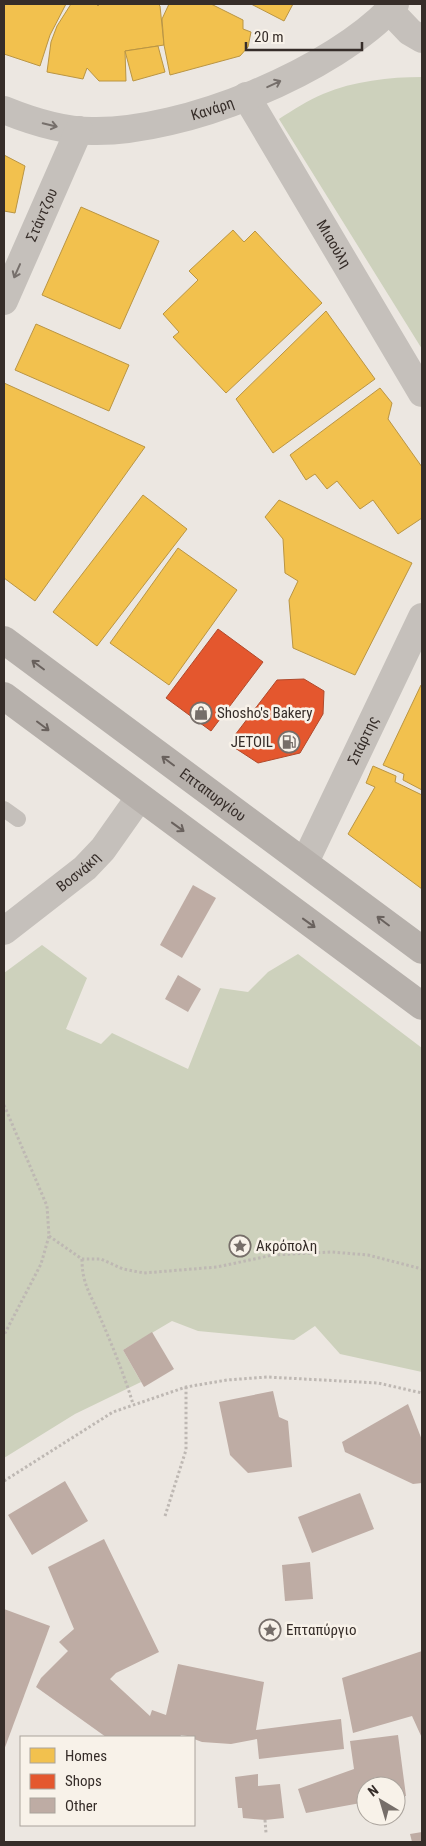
<svg xmlns="http://www.w3.org/2000/svg" width="426" height="1846" font-family="'Roboto Condensed',sans-serif">
<style>
.green{fill:#cdd1bc}
.homes{fill:#f2c14e;stroke:#ba9543}
.shops{fill:#e4572e;stroke:#b04a2c}
.building{fill:#beaca4}
.lines{fill:none;stroke-linecap:round;stroke-linejoin:round}
.path{stroke:#beb8b3;stroke-width:3;stroke-dasharray:2.5 2.5;stroke-linecap:butt}
.service{stroke:#c5c0bb;stroke-width:16}
.minor{stroke:#c5c0bb;stroke-width:28}
.secondary{stroke:#b6b0ab;stroke-width:28}
.oneway{stroke:#766f6b}
.oneway2{stroke:#69615d}
.labels{text-anchor:middle;dominant-baseline:central;stroke-width:5;stroke-linejoin:round;paint-order:stroke}
.street-label{font-size:15px;fill:#362d29;stroke:#f8f2e9}
.poi-label{font-size:15px;fill:#362d29;stroke:#f8f2e9;text-anchor:start}
</style>
<rect width="100%" height="100%" fill="#ece7e1"/>
<g class="green">
<path d="M422,77V349L279,119C293,110 308,100 323,94C354,81 389,77 422,77Z"/>
<polygon points="42,945 87,978 66,1029 101,1044 112,1033 188,1069 220,988 248,992 268,972 298,954 422,1048 422,1372 340,1354 315,1326 294,1340 198,1331 172,1321 123,1350 141,1382 75,1414 4,1458 4,973"/>
</g>
<g class="homes">
<polygon points="4,4 66,4 50,35 40,66 4,54"/>
<polygon points="71,4 96,4 98,6 100,4 158,4 160,6 164,45 125,51 126,81 99,81 87,68 83,79 47,72 51,42 57,26"/>
<polygon points="169,4 211,4 243,20 243,29 251,32 248,47 240,56 170,75 164,45 162,19"/>
<polygon points="251,4 293,4 284,21"/>
<polygon points="158,46 165,72 133,81 125,51"/>
<polygon points="4,155 25,166 15,213 4,211"/>
<polygon points="81,207 159,241 120,329 42,295"/>
<polygon points="233,230 244,242 255,231 322,303 226,393 173,337 179,332 163,314 198,280 189,271"/>
<polygon points="326,311 375,379 273,453 236,399"/>
<polygon points="36,324 129,365 109,411 15,370"/>
<polygon points="4,383 145,447 35,601 4,578"/>
<polygon points="380,388 392,403 388,419 422,467 422,518 398,534 373,500 360,509 337,481 327,489 315,474 306,480 290,455"/>
<polygon points="143,495 187,529 97,646 53,612"/>
<polygon points="279,500 412,563 355,675 293,648 289,600 298,581 285,573 283,539 265,517"/>
<polygon points="178,548 237,590 169,685 110,643"/>
<polygon points="421,685 422,685 422,790 403,780 404,774 383,765"/>
<polygon points="373,766 396,776 395,782 422,795 422,889 348,834 375,787 366,783"/>
</g>
<g class="shops">
<polygon points="218,629 263,662 211,731 166,698"/>
<polygon points="304,679 324,691 323,714 300,753 258,763 235,748 235,735 277,680"/>
</g>
<g class="building">
<polygon points="193,885 216,898 182,958 160,945"/>
<polygon points="178,975 201,989 188,1012 165,999"/>
<polygon points="152,1332 174,1369 144,1387 123,1350"/>
<polygon points="273,1391 279,1417 288,1421 292,1467 248,1473 230,1455 219,1402"/>
<polygon points="408,1404 422,1440 422,1483 413,1484 345,1452 342,1442"/>
<polygon points="65,1481 88,1521 32,1555 8,1515"/>
<polygon points="360,1493 374,1529 312,1553 298,1517"/>
<polygon points="104,1539 159,1652 116,1673 110,1679 150,1716 152,1710 166,1715 178,1664 264,1682 256,1730 341,1719 344,1749 259,1759 257,1739 231,1744 202,1742 194,1739 194,1737 181,1735 180,1737 106,1737 36,1687 41,1678 68,1651 59,1642 74,1629 48,1567"/>
<polygon points="310,1562 313,1599 285,1601 282,1565"/>
<polygon points="4,1609 50,1626 4,1750"/>
<polygon points="422,1651 422,1738 412,1716 353,1733 342,1678"/>
<polygon points="398,1735 406,1796 396,1798 396,1786 366,1786 366,1802 306,1813 298,1789 354,1769 350,1741"/>
<polygon points="258,1774 258,1786 280,1784 284,1818 265,1820 243,1818 242,1808 238,1808 235,1777"/>
<polygon points="422,1832 422,1842 412,1842 410,1834"/>
</g>
<g class="lines">
<g class="path">
<polyline points="4,1105 47,1206 49,1236 41,1264 4,1335"/>
<polyline points="49,1236 82,1259 101,1259 123,1269 144,1273 217,1267 273,1255 332,1252 368,1255 422,1269"/>
<path d="M82,1259C82,1285 91,1294 100,1317C112,1345 124,1374 133,1404"/>
<polyline points="4,1481 113,1412 186,1387 227,1380 267,1377 378,1383 422,1393"/>
<polyline points="165,1516 186,1450 186,1387"/>
<polyline points="265,1820 266,1833"/>
</g>
<polyline class="service" points="4,809 18,819"/>
<g class="minor">
<polyline points="390,11 410,32 422,39"/>
<path id="s1" d="M246,96L422,393"/>
<path id="s2" d="M4,110C31,121 62,131 92,131C183,133 335,71 395,4"/>
<path id="s3" d="M4,301L79,130"/>
<path id="s4" d="M305,862L422,617"/>
<path id="s5" d="M4,931L85,868L103,849L139,798"/>
</g>
<g class="secondary">
<path id="s6" d="M4,640L422,950"/>
<polyline points="4,696 422,1006"/>
</g>
</g>
<defs><path id="oneway-shaft" d="M-6 0H5M1.5-3L5.5 0L1.5 3" fill="none" stroke-width="1.6" stroke-linecap="round" stroke-linejoin="round" transform="scale(1.25)"/></defs>
<g class="oneway">
<use href="#oneway-shaft" transform="translate(274 84) rotate(-25)"/>
<use href="#oneway-shaft" transform="translate(50 125) rotate(14)"/>
<use href="#oneway-shaft" transform="translate(17 271) rotate(114)"/>
</g>
<g class="oneway2">
<use href="#oneway-shaft" transform="translate(38 665) rotate(-143)"/>
<use href="#oneway-shaft" transform="translate(43 726) rotate(37)"/>
<use href="#oneway-shaft" transform="translate(168 761) rotate(-143)"/>
<use href="#oneway-shaft" transform="translate(178 827) rotate(36)"/>
<use href="#oneway-shaft" transform="translate(383 921) rotate(-143)"/>
<use href="#oneway-shaft" transform="translate(309 923) rotate(36)"/>
</g>
<defs>
<g id="shop-ring" transform="scale(1.125)"><circle r="9.5" fill="#f8f2e9" stroke="#766e69" stroke-width="1.5"/><path d="M-5-2.5h2.3a2.7 3.5 0 0 1 5.4 0H5L5.5 6h-11ZM-1.5-2.5h3a1.5 2.3 0 0 0-3 0Z" fill="#766e69"/></g>
<g id="fuel-ring" transform="scale(1.125)"><circle r="9.5" fill="#f8f2e9" stroke="#766e69" stroke-width="1.5"/><path d="M-5.5-6h7V0h2V4h1.3V-2.5L3-4.5l.8-.8L6-3V5H2.5V1h-1V6h-7ZM-4.2-4.7v3.2H.2V-4.7Z" fill="#766e69"/></g>
<g id="sight-ring" transform="scale(1.125)"><circle r="9.5" fill="#f8f2e9" stroke="#766e69" stroke-width="1.5"/><path d="M0-6L1.8-2.2L6-1.7L2.9 1.2L3.7 5.4L0 3.3L-3.7 5.4L-2.9 1.2L-6-1.7L-1.8-2.2Z" fill="#766e69"/></g>
</defs>
<g fill-rule="evenodd">
<use href="#shop-ring" x="201" y="713"/>
<use href="#fuel-ring" x="289" y="742"/>
<use href="#sight-ring" x="240" y="1246"/>
<use href="#sight-ring" x="270" y="1630"/>
</g>
<g class="labels">
<g class="street-label">
<text stroke="none"><textPath href="#s2" startOffset="214">Κανάρη</textPath></text>
<text stroke="none"><textPath href="#s3" startOffset="94">Στάντζου</textPath></text>
<text stroke="none"><textPath href="#s1" startOffset="172">Μιαούλη</textPath></text>
<text stroke="none"><textPath href="#s4" startOffset="135">Σπάρτης</textPath></text>
<text stroke="none"><textPath href="#s6" startOffset="260">Επταπυργίου</textPath></text>
<text stroke="none"><textPath href="#s5" startOffset="95">Βοσνάκη</textPath></text>
</g>
<g class="poi-label">
<text x="217" y="713">Shosho's Bakery</text>
<text x="273" y="742" text-anchor="end">JETOIL</text>
<text x="256" y="1246">Ακρόπολη</text>
<text x="286" y="1630">Επταπύργιο</text>
</g>
</g>
<rect width="426" height="1846" fill="none" stroke="#362d29" stroke-width="10"/>
<rect x="20" y="1736" width="175" height="90" fill="#f8f2e9" stroke="#aaa39c"/>
<rect x="30" y="1748" width="25" height="15" fill="#f2c14e" stroke="#aaa39c"/>
<text x="65" y="1761" font-size="15" fill="#362d29">Homes</text>
<rect x="30" y="1774" width="25" height="15" fill="#e4572e" stroke="#aaa39c"/>
<text x="65" y="1786" font-size="15" fill="#362d29">Shops</text>
<rect x="30" y="1798" width="25" height="15" fill="#beaca4" stroke="#aaa39c"/>
<text x="65" y="1811" font-size="15" fill="#362d29">Other</text>
<g transform="translate(381 1801) rotate(322)"><circle r="24" fill="#f8f2e9" stroke="#aaa39c"/>
<path d="M0-4L9 19L0 12L-9 19Z" fill="#766e69"/>
<text y="-8" font-size="14" font-weight="bold" text-anchor="middle" fill="#362d29">N</text>
</g>
<path d="M246 42v8h116v-8" fill="none" stroke="#362d29" stroke-width="2.5"/>
<text x="254" y="42" font-size="15" fill="#362d29" stroke="#f8f2e9" stroke-width="4" paint-order="stroke">20 m</text>
</svg>
